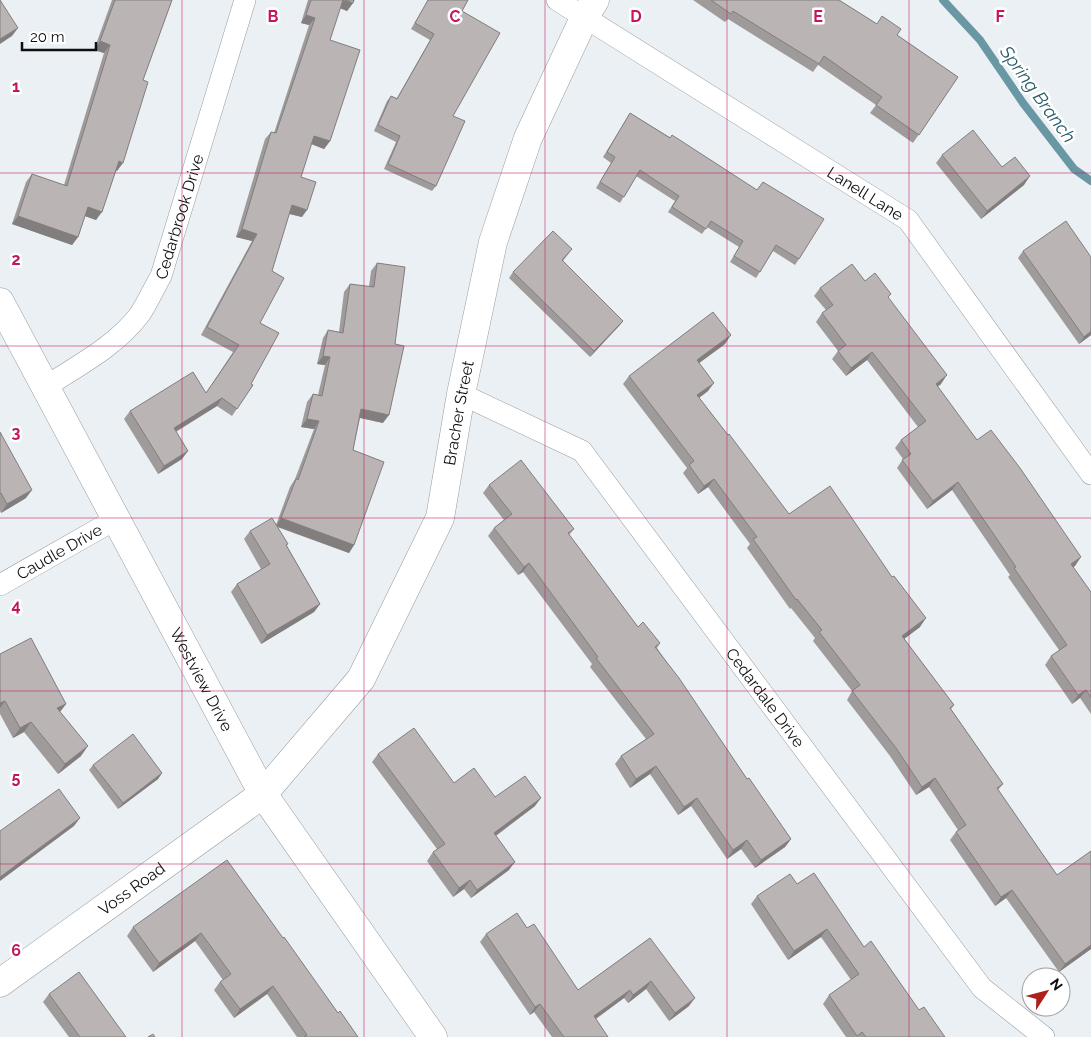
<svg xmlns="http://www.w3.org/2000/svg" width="1091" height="1037" font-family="Raleway,sans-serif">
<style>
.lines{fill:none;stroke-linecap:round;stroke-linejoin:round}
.stream{stroke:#6998a4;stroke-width:8}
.street-casing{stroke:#979c9f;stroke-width:22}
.secondary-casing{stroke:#979c9f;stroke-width:29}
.street{stroke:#fff;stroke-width:21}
.secondary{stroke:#fff;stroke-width:28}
.wall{fill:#a09b9b}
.shaded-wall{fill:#827e7e}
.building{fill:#bab4b4;stroke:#827e7e}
.grid{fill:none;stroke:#c2185b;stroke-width:1;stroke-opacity:0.55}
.labels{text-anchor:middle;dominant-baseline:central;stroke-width:5;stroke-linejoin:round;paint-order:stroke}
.street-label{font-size:16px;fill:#0d0f10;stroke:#fff}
.water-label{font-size:18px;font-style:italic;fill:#235b68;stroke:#fff}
.grid-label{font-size:16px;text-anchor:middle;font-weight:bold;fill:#c2185b;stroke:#fff;stroke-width:5;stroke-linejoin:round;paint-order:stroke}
</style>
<rect width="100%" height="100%" fill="#ebf0f4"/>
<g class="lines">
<polyline class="stream" points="943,0 980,40 1023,103 1074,169 1091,181"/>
<g class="street-casing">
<g id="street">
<path id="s1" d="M557,0L908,220L1091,474"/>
<path id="s2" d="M45,387C79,365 116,346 140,314C148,302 154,288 161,276L245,0"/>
<path id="s3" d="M461,394L582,451L982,988L1044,1037"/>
<path id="s4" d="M0,585L116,519"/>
</g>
</g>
<g class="secondary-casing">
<g id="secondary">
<path id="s5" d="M0,302L263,794L433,1037"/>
<path id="s6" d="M0,983L263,794L361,679L440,518L461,394L493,242L528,138L585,16L595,0"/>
</g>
</g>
<use href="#street" class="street"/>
<use href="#secondary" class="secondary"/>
</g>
<g class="wall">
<polygon points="112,0 172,0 143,80 117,171 116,171 96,220 85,216 78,237 72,245 12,224 26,182 32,174 64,185 104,53 94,50"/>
<polygon points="308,0 354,0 353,3 347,11 340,8 330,40 330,141 324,149 311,144 301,177 302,217 289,214 272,271 260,323 251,384 253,385 232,416 217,406 176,432 182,459 158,474 124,419 130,411 206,393 233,352 201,335 252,241 236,237 265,139 271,132 274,133 309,25 301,23"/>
<polygon points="428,0 468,0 462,11 453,116 436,186 432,191 384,169 396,142 374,131 387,101 391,96 397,98 430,40 411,29"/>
<polygon points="693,0 839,0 877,24 897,35 958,77 913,143 870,113 876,105 818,65 813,72 728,19 725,22"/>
<polygon points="630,113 757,190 763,182 799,259 795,265 773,251 756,278 730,262 739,247 707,227 702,234 668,212 675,201 636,176 620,203 596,188 611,163 603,157"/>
<polygon points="942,155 1002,167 1024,185 981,219 936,163"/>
<polygon points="572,249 563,261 623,321 619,326 590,357 509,278 513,272"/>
<polygon points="1023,251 1091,335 1079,344 1018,258"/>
<polygon points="377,263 383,423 360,418 353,450 354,545 349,553 277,527 287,546 320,604 314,612 261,644 231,592 237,584 261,569 244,539 250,531 276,525 290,487 295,479 314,429 301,427 307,402 313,394 318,395 325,365 317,364 323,338 328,330 339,332 344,292 350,284 369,287 371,271"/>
<polygon points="865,281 888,298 941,384 937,387 977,440 1075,566 1073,567 1091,592 1091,714 1080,698 1072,704 1045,665 1051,656 1059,650 1008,577 1010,575 952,490 927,509 897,468 903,459 895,448 901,440 918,427 867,360 846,376 832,359 838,351 816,322 822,313 826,310 814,296 820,288"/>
<polygon points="725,344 699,363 708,391 699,398 789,514 920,627 904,639 954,705 951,709 1003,784 998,790 1057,875 1091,851 1091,949 1059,972 1006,898 995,906 950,840 956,832 958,830 929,787 916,795 890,756 847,700 852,691 813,641 815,638 791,608 790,609 747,548 750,544 708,487 698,494 683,473 687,468 623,384 629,376"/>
<polygon points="0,432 26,498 1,513 0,511"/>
<polygon points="489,485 574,529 569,535 638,627 660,643 657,648 747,779 791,839 785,847 755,868 741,849 727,859 691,806 678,815 650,774 630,788 615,764 621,756 646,739 590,667 592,664 523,572 518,575 488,536 494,528 504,520 483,493"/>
<polygon points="0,654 66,704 60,712 81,756 58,774 24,732 13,738 0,714"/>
<polygon points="378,754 454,783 495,797 535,806 496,836 509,870 471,898 464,889 453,897 427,861 433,852 437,849 372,762"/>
<polygon points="93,765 162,773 158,779 118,809 89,770"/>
<polygon points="797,884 864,947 919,1010 945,1037 846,1037 823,1004 829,995 851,980 821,937 788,960 751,904 757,896"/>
<polygon points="133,927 283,938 338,1013 358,1037 297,1037 267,994 234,1018 214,990 220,982 223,980 195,941 153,972 127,936"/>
<polygon points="527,928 578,990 650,938 689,1006 669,1021 646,989 628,1003 624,998 596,1019 608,1037 552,1037 534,1012 530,1015 480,942 486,934"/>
<polygon points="49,994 126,1037 69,1037 43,1002"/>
</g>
<g class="shaded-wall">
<polygon points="342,0 353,3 347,11 337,7"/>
<polygon points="306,15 315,18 309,25 301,23"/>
<polygon points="18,28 12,36 0,44 0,39"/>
<polygon points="100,41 110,45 104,53 94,50"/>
<polygon points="314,136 330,141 324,149 309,143"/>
<polygon points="119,161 123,163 117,171 113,170"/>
<polygon points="1030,176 1024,185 981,219 987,211"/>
<polygon points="292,205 307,210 302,217 286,213"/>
<polygon points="88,207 102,212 96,220 82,215"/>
<polygon points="18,216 78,237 72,245 12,224"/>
<polygon points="242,229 257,234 252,241 236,237"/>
<polygon points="623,321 619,326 590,357 594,351"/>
<polygon points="1091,331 1091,335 1079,344 1084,337"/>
<polygon points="731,335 725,344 691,369 697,360"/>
<polygon points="872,352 867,360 846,376 851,368"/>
<polygon points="323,356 330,357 325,365 317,364"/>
<polygon points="947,375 941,384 930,392 936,384"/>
<polygon points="714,383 708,391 691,404 697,395"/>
<polygon points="222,398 217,406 168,436 174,428"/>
<polygon points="361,409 389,415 383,423 356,417"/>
<polygon points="307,419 319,421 314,429 301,427"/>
<polygon points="188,451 182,459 158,474 164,466"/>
<polygon points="714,479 708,487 698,494 704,486"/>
<polygon points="958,482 952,490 927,509 933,501"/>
<polygon points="32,490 26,498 1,513 7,504"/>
<polygon points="281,518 354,545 349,553 276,526"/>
<polygon points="1081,557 1075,566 1065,572 1071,564"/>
<polygon points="529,563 523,572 518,575 524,567"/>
<polygon points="320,604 314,612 261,644 267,635"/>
<polygon points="926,618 920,627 896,645 902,636"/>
<polygon points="1086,690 1080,698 1072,704 1078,695"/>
<polygon points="5,701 0,708 0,703"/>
<polygon points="66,704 59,713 57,708"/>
<polygon points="31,722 24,732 13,738 20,728"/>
<polygon points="88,746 81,756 58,774 65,764"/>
<polygon points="656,766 650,774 630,788 636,779"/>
<polygon points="162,773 158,779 118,809 123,803"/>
<polygon points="935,778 929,787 916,795 922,787"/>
<polygon points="541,798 535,806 488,841 494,833"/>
<polygon points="697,798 691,806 678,815 684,807"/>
<polygon points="80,818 74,826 0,881 0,877"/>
<polygon points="791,839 785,847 755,868 761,860"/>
<polygon points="747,840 741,849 727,859 733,850"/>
<polygon points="515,862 509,870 471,898 477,890"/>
<polygon points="470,880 464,889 453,897 459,888"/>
<polygon points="1012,890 1006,898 995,906 1001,897"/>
<polygon points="827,929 821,937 788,960 794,951"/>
<polygon points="201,933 195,941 153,972 159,963"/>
<polygon points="1091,945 1091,949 1059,972 1065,964"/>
<polygon points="651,981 646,989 628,1003 633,995"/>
<polygon points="273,986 267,994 234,1018 240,1009"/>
<polygon points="630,990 624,998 588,1024 594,1016"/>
<polygon points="695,998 689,1006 669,1021 675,1013"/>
<polygon points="540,1004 534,1012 530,1015 535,1007"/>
</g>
<g class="building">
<polygon points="0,0 18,28 0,39"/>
<polygon points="115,0 172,0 143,80 148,82 123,163 119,161 102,212 88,207 78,237 18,216 32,174 67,186 110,45 100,41"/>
<polygon points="311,0 343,0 330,40 360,50 330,141 314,136 301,177 316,182 307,210 292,205 272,271 284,278 260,323 279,333 251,384 253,385 237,409 222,398 174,428 188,451 164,466 130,411 193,372 206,393 239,345 207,327 257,234 242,229 271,132 276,133 315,18 306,15"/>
<polygon points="345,0 354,0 353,3"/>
<polygon points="428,0 468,0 462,11 500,33 453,116 465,121 436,186 388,164 400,136 378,125 391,96 397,99 434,34 415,23"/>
<polygon points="711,0 839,0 877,24 882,16 901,29 897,35 958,77 919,135 876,105 882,97 824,56 819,64 733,11 731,14"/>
<polygon points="630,113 670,138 672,135 757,190 763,182 824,219 799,259 776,245 760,272 734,256 743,241 711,221 706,229 672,207 679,196 640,170 624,197 600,182 615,157 607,152"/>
<polygon points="973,130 1002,167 1015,157 1030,176 987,211 942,155"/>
<polygon points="1066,221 1091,257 1091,331 1084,337 1023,251"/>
<polygon points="553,231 572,249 562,260 623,321 594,351 513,272"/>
<polygon points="377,263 405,267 395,344 404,346 389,415 361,409 353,450 384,462 354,545 281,518 296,479 298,480 319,421 307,419 313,394 322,396 330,357 323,356 328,330 343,333 350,284 374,287"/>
<polygon points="852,264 865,281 875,273 891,294 888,297 947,375 936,384 977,440 991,430 1020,468 1081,557 1071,564 1091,592 1091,697 1086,690 1078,695 1051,656 1067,645 1014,568 1016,567 958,482 933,501 902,460 911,454 901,440 926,421 872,352 851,368 838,351 846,345 822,313 833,305 820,288"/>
<polygon points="713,312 731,335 697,360 714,383 697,395 728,435 729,434 789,514 830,486 892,577 894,576 926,618 902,636 954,705 950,708 1003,784 997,788 1057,875 1091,851 1091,945 1065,964 1012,890 1001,897 956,832 966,825 935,778 922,787 896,748 852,691 860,685 819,632 822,630 797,599 796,600 753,539 757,537 714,479 704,486 689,465 694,461 629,376"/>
<polygon points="0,432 32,490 7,504 1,493 0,494"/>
<polygon points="521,460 574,529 568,533 638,627 643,622 660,643 655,647 679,678 747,779 749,778 791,839 761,860 747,840 733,850 697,798 684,807 656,766 636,779 621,756 654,734 596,658 598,657 529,563 524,567 494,528 512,514 489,485"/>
<polygon points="272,518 288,544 286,545 320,604 267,635 237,584 270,564 250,531"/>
<polygon points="31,638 66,704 57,708 88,746 65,764 31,722 20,728 5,701 0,703 0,654"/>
<polygon points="414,728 454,783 474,768 495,797 525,776 541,798 494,833 515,862 477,890 470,880 459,888 433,852 445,844 378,754"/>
<polygon points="133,734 162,773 123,803 93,765"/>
<polygon points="59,789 80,818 0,877 0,831"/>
<polygon points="227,860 283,938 284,937 338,1013 340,1011 358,1037 304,1037 307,1035 273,986 240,1009 220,982 231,974 201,933 159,963 133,927"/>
<polygon points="814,873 864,947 871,941 919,1010 924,1007 945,1037 866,1037 862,1032 857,1036 829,995 859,974 827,929 794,951 757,896 790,874 797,884"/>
<polygon points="517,913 527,928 534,924 578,990 650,938 695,998 675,1013 651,981 633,995 630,990 594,1016 608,1037 564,1037 540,1004 535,1007 486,934"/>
<polygon points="79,972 126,1037 80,1037 49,994"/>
<polygon points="153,1034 155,1037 148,1037"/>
</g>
<path class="grid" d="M182,0V1037M364,0V1037M545,0V1037M727,0V1037M909,0V1037M0,173H1091M0,346H1091M0,518H1091M0,691H1091M0,864H1091"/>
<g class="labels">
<g class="street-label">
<text stroke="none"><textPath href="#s1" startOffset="364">Lanell Lane</textPath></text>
<text stroke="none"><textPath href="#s2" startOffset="226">Cedarbrook Drive</textPath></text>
<text stroke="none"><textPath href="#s6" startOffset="761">Bracher Street</textPath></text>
<text stroke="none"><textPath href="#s4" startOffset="68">Caudle Drive</textPath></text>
<text stroke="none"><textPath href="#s5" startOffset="428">Westview Drive</textPath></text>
<text stroke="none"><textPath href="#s3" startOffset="441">Cedardale Drive</textPath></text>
<text stroke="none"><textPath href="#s6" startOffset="162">Voss Road</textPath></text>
</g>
<g class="water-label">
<text transform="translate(1038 94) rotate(54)">Spring Branch</text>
</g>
</g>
<g class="grid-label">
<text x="273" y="22">B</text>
<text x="455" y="22">C</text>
<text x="636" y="22">D</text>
<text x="818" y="22">E</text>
<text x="1000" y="22">F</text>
<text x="16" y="92">1</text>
<text x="16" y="265">2</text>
<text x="16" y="438">3</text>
<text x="16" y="611">4</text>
<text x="16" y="783">5</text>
<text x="16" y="956">6</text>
</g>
<g transform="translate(1046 992) rotate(54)"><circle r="24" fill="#ffffff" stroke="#9e9f9f"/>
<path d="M0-4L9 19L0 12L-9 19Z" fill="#af1f1b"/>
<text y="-8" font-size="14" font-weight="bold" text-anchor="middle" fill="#0d0f10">N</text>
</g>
<path d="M22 42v8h74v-8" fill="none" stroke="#0d0f10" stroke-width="2.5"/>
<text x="30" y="42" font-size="15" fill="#0d0f10" stroke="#ffffff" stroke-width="4" paint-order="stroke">20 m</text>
</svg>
